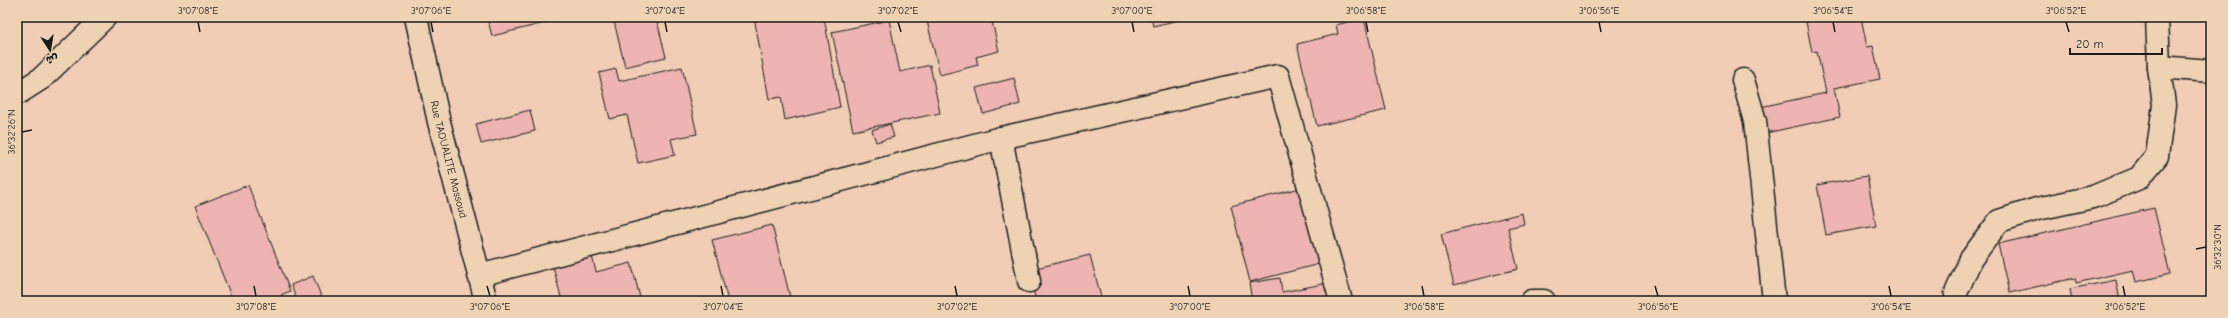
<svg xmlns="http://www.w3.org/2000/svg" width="2228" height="318" font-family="'Comic Neue','Playpen Sans Arabic',sans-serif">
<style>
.building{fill:#edb4b1;stroke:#1c1c1c}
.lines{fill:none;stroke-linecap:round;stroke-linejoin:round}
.minor-casing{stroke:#1c1c1c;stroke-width:25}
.minor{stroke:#edd3b4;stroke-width:22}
.ticks{fill:none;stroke:#1c1c1c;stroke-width:1.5}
.labels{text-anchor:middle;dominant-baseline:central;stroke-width:3.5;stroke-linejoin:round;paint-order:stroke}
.street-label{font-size:11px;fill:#1c1c1c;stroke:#edd3b4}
.neatline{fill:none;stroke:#1c1c1c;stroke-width:1.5}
.ticks-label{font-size:10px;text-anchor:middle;fill:#1c1c1c}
</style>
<rect width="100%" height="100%" fill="#f1cdb6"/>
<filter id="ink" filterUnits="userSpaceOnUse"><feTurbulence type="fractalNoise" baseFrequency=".025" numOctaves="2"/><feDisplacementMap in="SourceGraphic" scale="8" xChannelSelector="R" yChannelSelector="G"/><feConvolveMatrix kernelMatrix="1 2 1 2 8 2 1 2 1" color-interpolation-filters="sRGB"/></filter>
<g filter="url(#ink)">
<g class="building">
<polygon points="487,17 569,17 492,36"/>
<polygon points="613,17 656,17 666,57 625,67"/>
<polygon points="754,17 824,17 840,107 785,120 781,97 769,99"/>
<polygon points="926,17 991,17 999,51 976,57 978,65 940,75"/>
<polygon points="1151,17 1192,17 1153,26"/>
<polygon points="1805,17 1861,17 1867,47 1873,46 1880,79 1834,88 1840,117 1766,133 1760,107 1826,93 1817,51 1812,52"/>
<polygon points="1364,18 1386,110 1317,126 1297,44 1338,34 1336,25"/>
<polygon points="889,20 900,72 930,65 940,113 853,131 832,32"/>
<polygon points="682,67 697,134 671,139 675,155 638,163 627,115 610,119 599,73 616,69 619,81"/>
<polygon points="1014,78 1020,104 983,114 976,88"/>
<polygon points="530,110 535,131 481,144 476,124"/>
<polygon points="890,124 894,137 876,142 872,130"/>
<polygon points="1867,176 1876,226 1826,235 1817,185"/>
<polygon points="248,185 290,291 281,295 284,301 256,301 253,296 240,301 233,301 195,206"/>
<polygon points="1300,188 1319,264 1250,282 1231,206"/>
<polygon points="2154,208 2170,274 2136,282 2133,270 2076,283 2075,278 2009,293 1998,244"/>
<polygon points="1522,213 1524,224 1508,228 1518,269 1454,285 1441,234"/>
<polygon points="772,225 791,301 728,301 712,240"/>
<polygon points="1090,255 1102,301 1036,301 1028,270"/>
<polygon points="592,256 596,272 631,263 641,301 562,301 553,266"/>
<polygon points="313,276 323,301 297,301 291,285"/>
<polygon points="1280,278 1282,292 1328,283 1331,301 1252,301 1249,283"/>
<polygon points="2116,280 2120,301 2072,301 2070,289"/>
</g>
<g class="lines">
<g class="minor-casing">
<g id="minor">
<path id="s1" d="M416,17L439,122L486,301"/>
<polyline points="2159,67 2211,71"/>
<polyline points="1743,80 1755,121 1774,301"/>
<polyline points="17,94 42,78 105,17"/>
<polyline points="1001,138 1029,281"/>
<polyline points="479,275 1001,138 1278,76 1341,301"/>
<polyline points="1532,301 1544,301"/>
<polyline points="1956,301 1956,293 1971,259 1999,221 2037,209 2093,197 2139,178 2157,156 2164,105 2159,67 2157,17"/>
</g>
</g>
<use href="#minor" class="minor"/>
</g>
</g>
<path class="ticks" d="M198,22L200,32M431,22L433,32M665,22L667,32M898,22L901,32M1132,22L1134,32M1366,22L1368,32M1599,22L1601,32M1833,22L1835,32M2066,22L2069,32M22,132L32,130M2196,249L2206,247M254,286L256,296M487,286L490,296M721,286L723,296M955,286L957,296M1188,286L1190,296M1422,286L1424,296M1655,286L1658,296M1889,286L1891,296M2123,286L2125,296"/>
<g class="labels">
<g class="street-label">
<text stroke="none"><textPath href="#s1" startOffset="146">Rue TAOUALITE Massoud</textPath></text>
</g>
</g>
<rect width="2228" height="318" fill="none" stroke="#edd3b4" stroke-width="44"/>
<g transform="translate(50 50) rotate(168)" stroke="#edd3b4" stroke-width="3" paint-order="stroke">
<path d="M0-3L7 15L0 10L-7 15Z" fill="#1c1c1c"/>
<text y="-6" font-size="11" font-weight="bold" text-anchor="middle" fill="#1c1c1c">ش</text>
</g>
<path d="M2070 48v6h92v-6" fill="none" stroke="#1c1c1c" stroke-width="2"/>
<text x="2076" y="48" font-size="12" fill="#1c1c1c" stroke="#edd3b4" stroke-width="3" paint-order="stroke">20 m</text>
<rect x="22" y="22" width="2184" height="274" class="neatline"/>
<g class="ticks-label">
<text x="198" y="14">3°07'08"E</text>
<text x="431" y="14">3°07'06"E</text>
<text x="665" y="14">3°07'04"E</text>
<text x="898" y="14">3°07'02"E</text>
<text x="1132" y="14">3°07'00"E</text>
<text x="1366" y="14">3°06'58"E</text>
<text x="1599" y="14">3°06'56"E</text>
<text x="1833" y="14">3°06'54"E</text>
<text x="2066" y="14">3°06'52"E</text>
<text transform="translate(11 132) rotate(-90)" y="4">36°32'26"N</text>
<text transform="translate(2217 247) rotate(-90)" y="4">36°32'30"N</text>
<text x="256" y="310">3°07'08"E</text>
<text x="490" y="310">3°07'06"E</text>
<text x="723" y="310">3°07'04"E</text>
<text x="957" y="310">3°07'02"E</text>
<text x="1190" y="310">3°07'00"E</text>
<text x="1424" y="310">3°06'58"E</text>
<text x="1658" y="310">3°06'56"E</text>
<text x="1891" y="310">3°06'54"E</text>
<text x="2125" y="310">3°06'52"E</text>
</g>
</svg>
